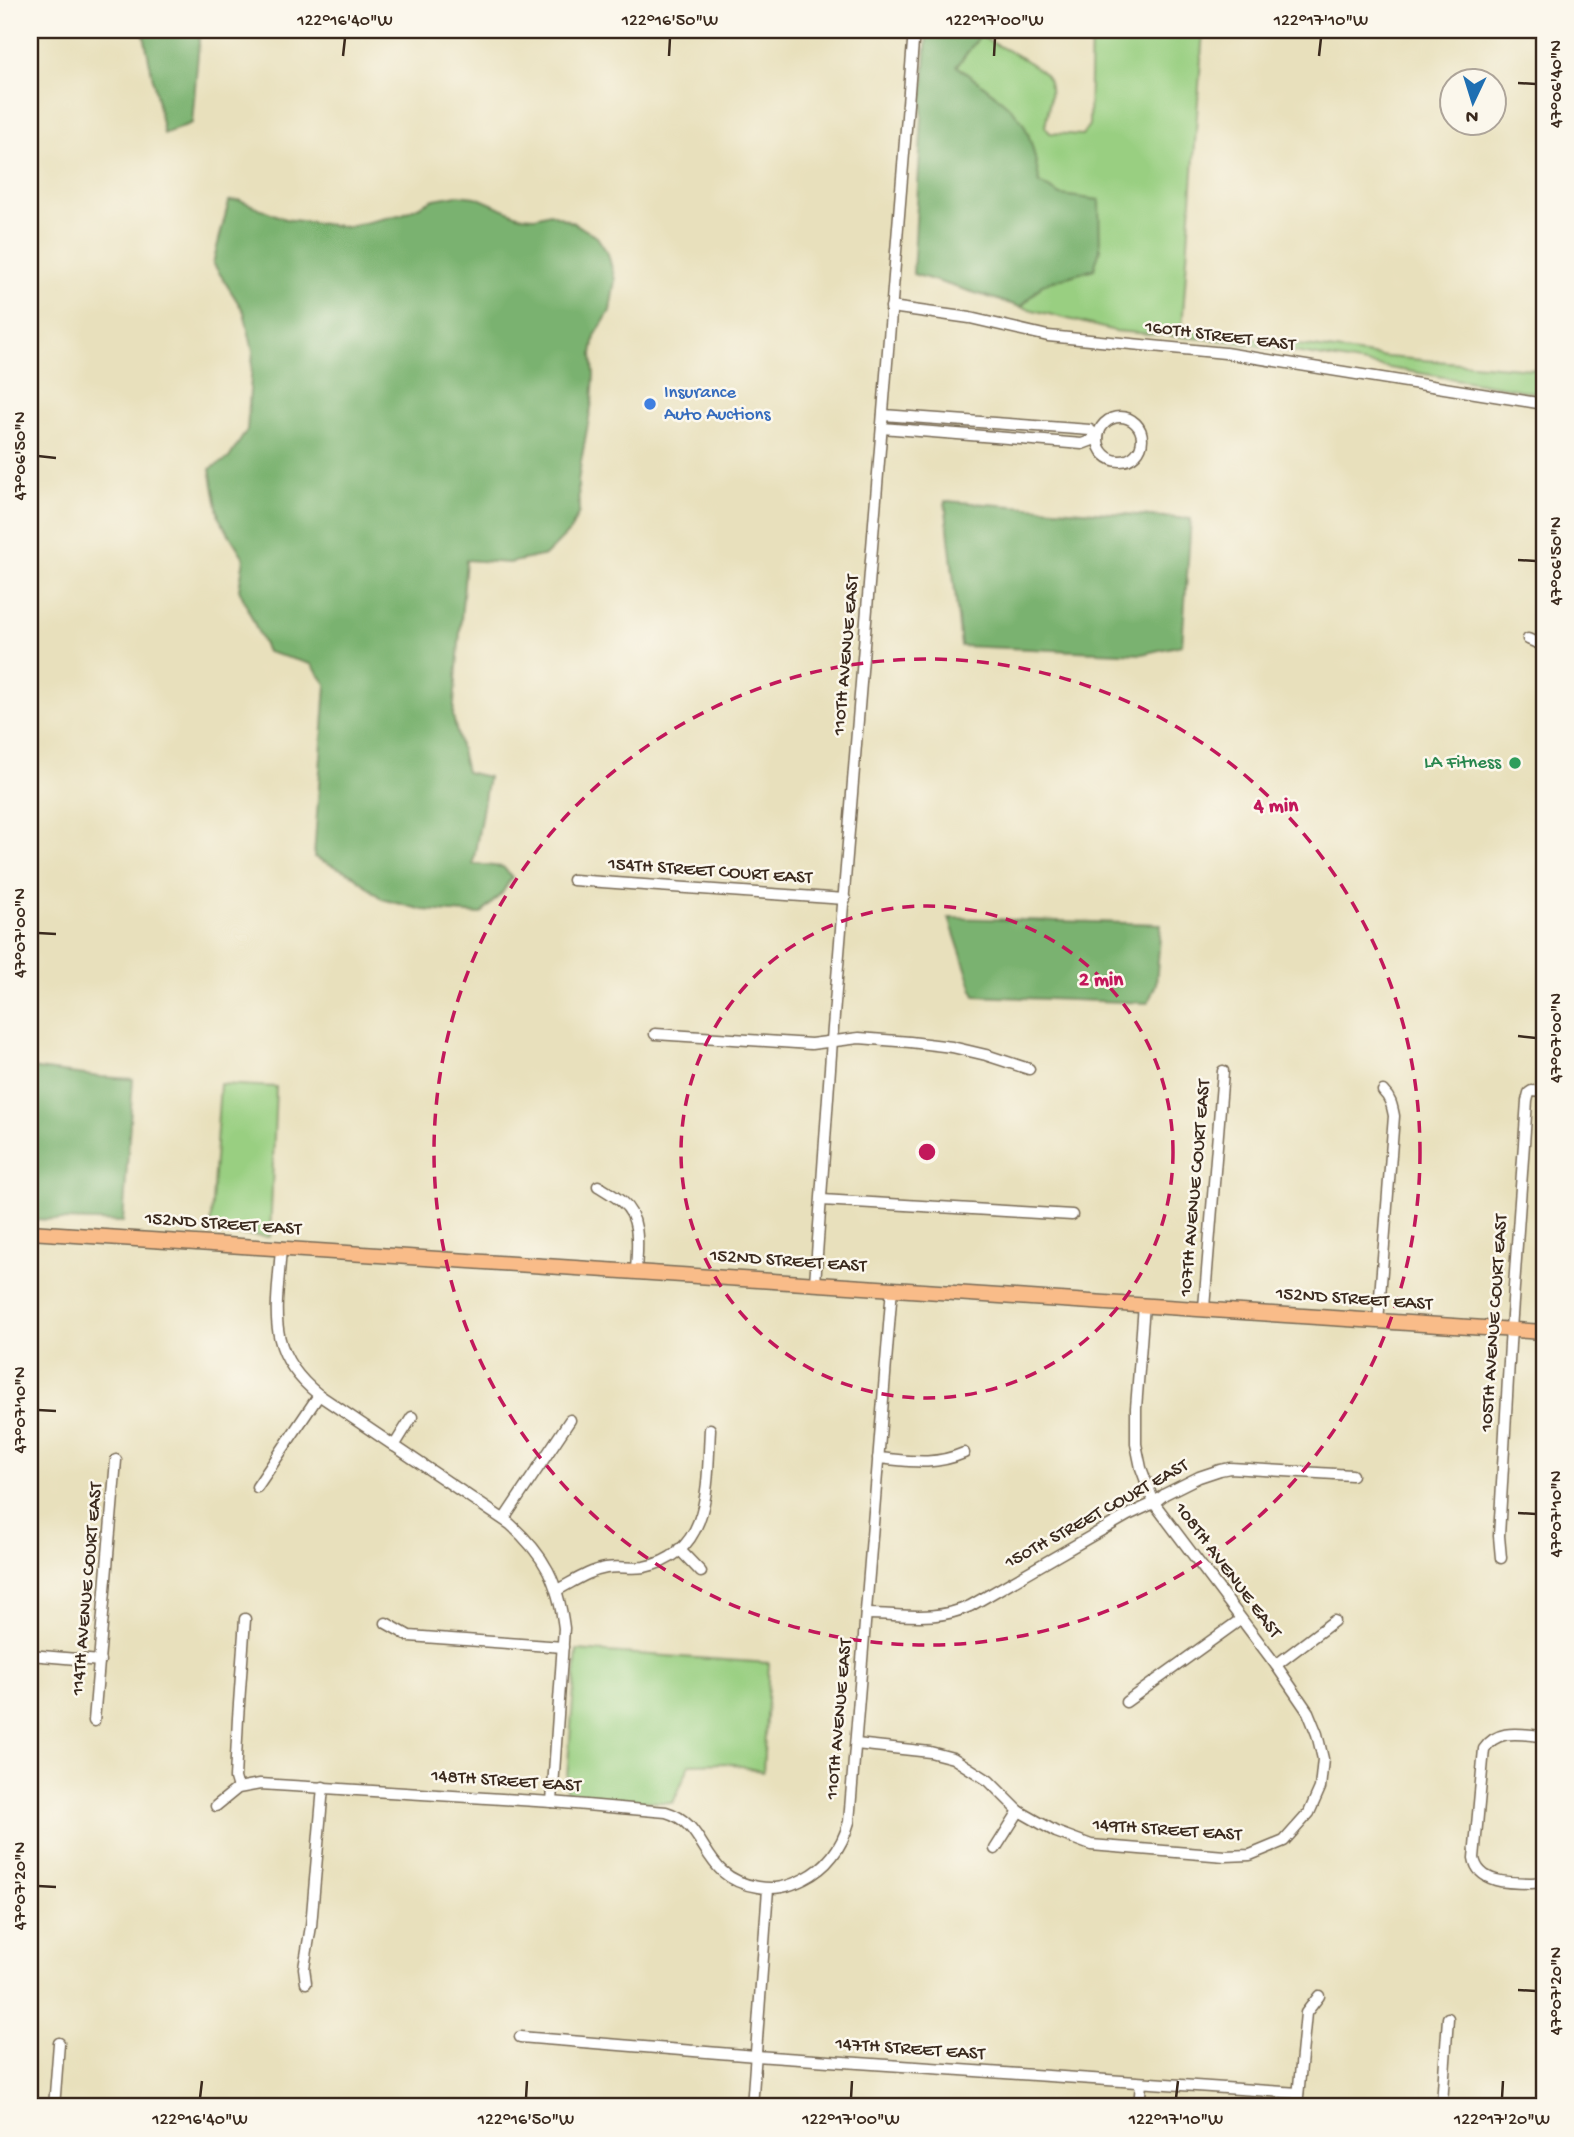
<svg xmlns="http://www.w3.org/2000/svg" width="1574" height="2137" font-family="'Gochi Hand',sans-serif">
<style>
.green{fill:#99cf81;stroke:#6a7c50;stroke-width:2}
.forest{fill:#7ab26f;stroke:#5a6e46;stroke-width:2}
.lines{fill:none;stroke-linecap:round;stroke-linejoin:round}
.minor-casing{stroke:#786a55;stroke-width:13}
.major-casing{stroke:#786a55;stroke-width:17}
.minor{stroke:#fff;stroke-width:10}
.major{stroke:#f9bc89;stroke-width:14}
.ticks{fill:none;stroke:#3b2a1e;stroke-width:2.5}
.ring{fill:none;stroke:#c2185b;stroke-width:3.5;stroke-dasharray:12 9}
.shop-dot{fill:#3f7fe0;stroke:#fbf7ec;stroke-width:2.5}
.leisure-dot{fill:#2e9e5b;stroke:#fbf7ec;stroke-width:2.5}
.labels{text-anchor:middle;dominant-baseline:central;stroke-width:5;stroke-linejoin:round;paint-order:stroke}
.street-label{font-size:19px;fill:#3b2a1e;stroke:#fbf7ec}
.shop-label{font-size:19px;fill:#366cbe;stroke:#fbf7ec;text-anchor:start}
.leisure-label{font-size:19px;fill:#27864d;stroke:#fbf7ec;text-anchor:end}
.centre{fill:#c2185b;stroke:#fbf7ec;stroke-width:3.5}
.ring-label{font-size:21px;text-anchor:middle;font-weight:bold;fill:#c2185b;stroke:#fbf7ec;stroke-width:5;stroke-linejoin:round;paint-order:stroke}
.neatline{fill:none;stroke:#3b2a1e;stroke-width:2.5}
.ticks-label{font-size:18px;text-anchor:middle;fill:#3b2a1e}
</style>
<rect width="100%" height="100%" fill="#fbf7ec"/>
<filter id="ink" filterUnits="userSpaceOnUse"><feTurbulence type="fractalNoise" baseFrequency=".0143" numOctaves="2"/><feDisplacementMap in="SourceGraphic" scale="14" xChannelSelector="R" yChannelSelector="G"/><feConvolveMatrix kernelMatrix="1 2 1 2 8 2 1 2 1" color-interpolation-filters="sRGB"/></filter>
<filter id="wash" filterUnits="userSpaceOnUse"><feTurbulence type="fractalNoise" baseFrequency=".00686" numOctaves="4" result="noise"/><feDisplacementMap in="SourceGraphic" scale="28" xChannelSelector="R" yChannelSelector="G"/><feGaussianBlur stdDeviation="1.57" result="paint"/><feColorMatrix in="noise" values="0 0 0 0 0 0 0 0 0 0 0 0 0 0 0 0 0 1.4 0 .05"/><feComposite in="paint" operator="in"/></filter>
<g filter="url(#wash)">
<rect width="100%" height="100%" fill="#e8e0bc"/>
<g class="green">
<path d="M1091,30H1099L1103,41L1117,43L1126,30H1203L1182,329L1387,357L1544,370V394L1228,341L1115,331L1021,307L1043,284L1094,269L1061,195L1039,183C1036,164 1032,136 1020,120C1006,100 976,82 957,66L980,36C995,45 1045,66 1049,82C1053,95 1047,114 1045,127L1050,133L1082,135L1089,125Z"/>
<polygon points="220,1084 276,1087 270,1237 210,1233"/>
<polygon points="577,1650 769,1663 763,1772 729,1763 690,1764 673,1803 579,1797 568,1795 566,1790"/>
</g>
<g class="forest">
<polygon points="143,30 200,30 192,123 164,134"/>
<path d="M927,30H984L957,66C976,81 1007,101 1021,120C1032,136 1036,164 1040,183L1061,195L1099,200L1100,249L1094,269L1043,284L1021,307L913,274Z"/>
<polygon points="457,195 476,197 520,216 535,217 550,213 574,223 597,237 608,254 615,280 610,311 595,336 592,354 594,375 592,402 581,462 578,482 579,512 570,531 546,555 509,563 466,560 453,716 466,772 488,777 473,864 503,867 512,877 502,893 481,914 423,910 382,899 352,874 314,857 326,684 311,664 267,652 239,589 244,558 219,518 210,469 229,458 247,430 253,351 244,312 213,263 229,201 240,200 285,219 347,227 403,214 434,199"/>
<polygon points="945,501 1191,519 1182,645 1142,654 961,646"/>
<polygon points="949,918 1161,924 1156,984 1148,1003 975,996"/>
<polygon points="30,1068 101,1077 133,1079 123,1222 30,1219"/>
</g>
</g>
<g filter="url(#ink)">
<g class="lines">
<g class="minor-casing">
<g id="minor">
<polyline points="891,307 970,318 1048,336 1225,353 1544,404"/>
<circle cx="1120" cy="439" r="22"/>
<polyline points="882,428 1082,444 1098,438 1090,430 883,415"/>
<polyline points="1528,639 1544,646"/>
<polyline points="573,880 845,899"/>
<polyline points="655,1034 811,1044 859,1038 910,1042 952,1047 986,1055 1029,1069"/>
<path d="M598,1186C606,1191 615,1196 622,1202C642,1218 637,1249 636,1271"/>
<polyline points="822,1200 1072,1215"/>
<path d="M281,1248C277,1311 264,1351 319,1395L510,1524C545,1556 558,1581 564,1628L552,1802"/>
<polyline points="815,1283 832,1040 914,30"/>
<polyline points="1204,1308 1223,1071"/>
<path d="M1378,1322L1394,1116C1392,1106 1391,1099 1383,1091"/>
<polyline points="394,1446 412,1417"/>
<path d="M878,1458C910,1461 934,1466 964,1453"/>
<polyline points="257,1487 319,1395"/>
<polyline points="504,1519 570,1420"/>
<polyline points="679,1549 701,1572"/>
<polyline points="1501,1558 1499,1536 1510,1344 1527,1101 1529,1093 1532,1091 1544,1092"/>
<path d="M557,1590C573,1582 588,1571 606,1568C619,1566 631,1569 644,1567C712,1554 707,1483 710,1429"/>
<path d="M866,1614C903,1614 935,1622 970,1606L1128,1515L1154,1503L1165,1494L1199,1477L1220,1470L1230,1468L1352,1475"/>
<polyline points="386,1623 409,1636 563,1647"/>
<polyline points="30,1655 100,1661"/>
<polyline points="1276,1665 1334,1621"/>
<polyline points="1126,1702 1240,1620"/>
<polyline points="94,1721 116,1460"/>
<path d="M1544,1736C1523,1735 1498,1727 1484,1749L1474,1858C1479,1888 1521,1882 1544,1883"/>
<polyline points="856,1744 930,1752 953,1758 989,1781 1019,1811 1056,1832 1091,1845 1225,1856 1250,1855 1284,1841 1309,1813 1320,1788 1323,1759 1317,1734 1308,1712 1276,1665 1154,1503 1141,1468 1136,1444 1136,1408 1144,1305"/>
<polyline points="238,1788 235,1778 238,1718 245,1619"/>
<path d="M216,1806L238,1788L260,1784L552,1802L666,1812C711,1825 698,1878 758,1887C775,1890 788,1887 804,1879C828,1867 842,1847 849,1822L892,1288"/>
<polyline points="995,1849 1019,1811"/>
<polyline points="306,1983 304,1968 311,1926 323,1787"/>
<polyline points="1448,2018 1442,2104 1489,2107"/>
<polyline points="520,2037 756,2056 1298,2093"/>
<polyline points="54,2107 59,2043"/>
<polyline points="752,2107 768,1889"/>
<polyline points="1139,2107 1141,2083"/>
<polyline points="1297,2107 1306,2013 1319,1996"/>
</g>
</g>
<g class="major-casing">
<polyline id="major" points="30,1232 1544,1332"/>
</g>
<use href="#minor" class="minor"/>
<use href="#major" class="major"/>
</g>
</g>
<path class="ticks" d="M343,56L345,38M669,56L670,38M994,56L995,38M1319,56L1321,38M1518,83L1536,84M38,456L56,458M1518,560L1536,561M38,933L56,934M1518,1036L1536,1038M38,1410L56,1411M1518,1513L1536,1514M38,1886L56,1887M1518,1990L1536,1991M200,2098L202,2081M526,2098L527,2081M851,2098L852,2081M1176,2098L1178,2081M1502,2098L1503,2081"/>
<g class="ring">
<circle cx="927" cy="1152" r="246"/>
<circle cx="927" cy="1152" r="493"/>
</g>
<circle class="shop-dot" cx="650" cy="404" r="7"/>
<circle class="leisure-dot" cx="1515" cy="763" r="7"/>
<g class="labels">
<g class="street-label">
<text transform="translate(1220 337) rotate(7)">160TH STREET EAST</text>
<text transform="translate(847 655) rotate(-85)">110TH AVENUE EAST</text>
<text transform="translate(710 872) rotate(4)">154TH STREET COURT EAST</text>
<text transform="translate(1196 1188) rotate(-85)">107TH AVENUE COURT EAST</text>
<text transform="translate(223 1225) rotate(4)">152ND STREET EAST</text>
<text transform="translate(788 1262) rotate(4)">152ND STREET EAST</text>
<text transform="translate(1354 1300) rotate(4)">152ND STREET EAST</text>
<text transform="translate(1495 1323) rotate(-86)">105TH AVENUE COURT EAST</text>
<text transform="translate(1097 1515) rotate(-29)">150TH STREET COURT EAST</text>
<text transform="translate(1227 1571) rotate(53)">108TH AVENUE EAST</text>
<text transform="translate(88 1589) rotate(-85)">114TH AVENUE COURT EAST</text>
<text transform="translate(840 1719) rotate(-85)">110TH AVENUE EAST</text>
<text transform="translate(506 1782) rotate(4)">148TH STREET EAST</text>
<text transform="translate(1167 1831) rotate(4)">149TH STREET EAST</text>
<text transform="translate(910 2050) rotate(4)">147TH STREET EAST</text>
</g>
<g class="shop-label">
<text x="664" y="393">Insurance<tspan x="664" dy="22">Auto Auctions</tspan></text>
</g>
<g class="leisure-label">
<text x="1501" y="763">LA Fitness</text>
</g>
</g>
<circle cx="927" cy="1152" r="10" class="centre"/>
<g class="ring-label">
<text x="1276" y="811">4 min</text>
<text x="1101" y="985">2 min</text>
</g>
<rect width="1574" height="2137" fill="none" stroke="#fbf7ec" stroke-width="77"/>
<g transform="translate(1473 102) rotate(184)"><circle r="33" fill="#fbf7ec" stroke="#aea59a" stroke-width="2"/>
<path d="M0-5L12 26L0 18L-12 26Z" fill="#1f6fb2"/>
<text y="-10" font-size="19" font-weight="bold" text-anchor="middle" fill="#3b2a1e">N</text>
</g>
<rect x="38" y="38" width="1498" height="2060" class="neatline"/>
<g class="ticks-label">
<text x="345" y="25">122°16'40"W</text>
<text x="670" y="25">122°16'50"W</text>
<text x="995" y="25">122°17'00"W</text>
<text x="1321" y="25">122°17'10"W</text>
<text transform="translate(1555 84) rotate(-90)" y="6">47°06'40"N</text>
<text transform="translate(19 456) rotate(-90)" y="6">47°06'50"N</text>
<text transform="translate(1555 561) rotate(-90)" y="6">47°06'50"N</text>
<text transform="translate(19 933) rotate(-90)" y="6">47°07'00"N</text>
<text transform="translate(1555 1038) rotate(-90)" y="6">47°07'00"N</text>
<text transform="translate(19 1410) rotate(-90)" y="6">47°07'10"N</text>
<text transform="translate(1555 1514) rotate(-90)" y="6">47°07'10"N</text>
<text transform="translate(19 1886) rotate(-90)" y="6">47°07'20"N</text>
<text transform="translate(1555 1991) rotate(-90)" y="6">47°07'20"N</text>
<text x="200" y="2124">122°16'40"W</text>
<text x="526" y="2124">122°16'50"W</text>
<text x="851" y="2124">122°17'00"W</text>
<text x="1176" y="2124">122°17'10"W</text>
<text x="1502" y="2124">122°17'20"W</text>
</g>
</svg>
